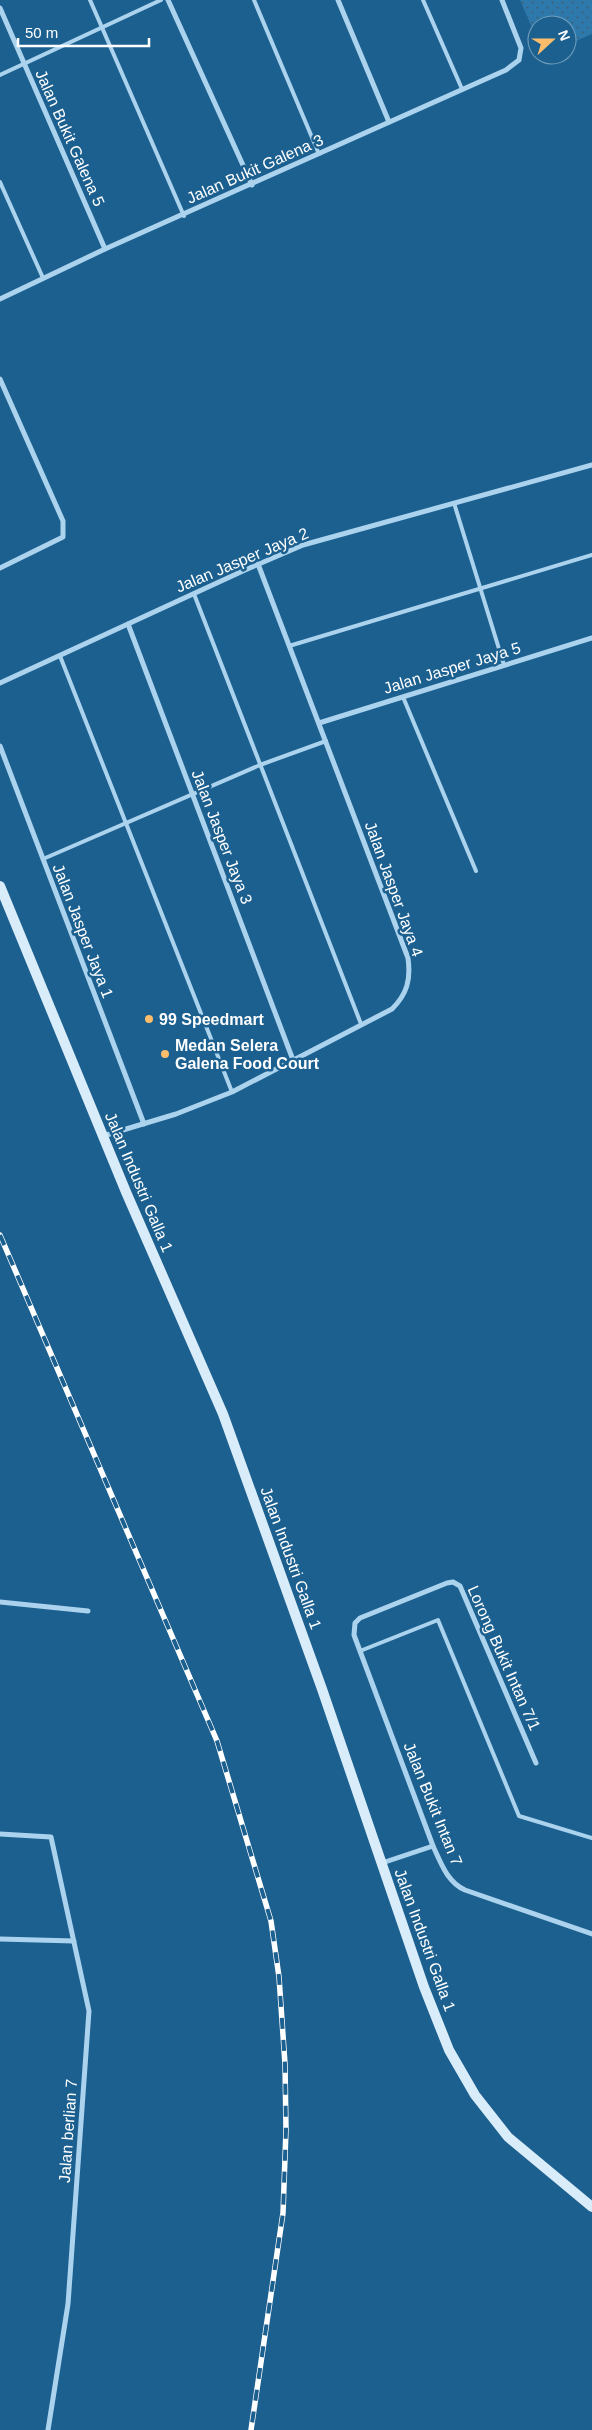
<svg xmlns="http://www.w3.org/2000/svg" width="592" height="2430" font-family="Helvetica,sans-serif">
<style>
.park{fill:url(#park-dots)}
.lines{fill:none;stroke-linecap:round;stroke-linejoin:round}
.lane{stroke:#acd3ee;stroke-width:4}
.street{stroke:#acd3ee;stroke-width:5}
.secondary{stroke:#d9ecfa;stroke-width:10}
.rail-casing{stroke:#fff;stroke-width:5.5}
.rail{stroke:#1c6090;stroke-width:4;stroke-dasharray:11;stroke-linecap:butt}
.poi-dot{fill:#febd6a;stroke:#1c6090;stroke-width:2}
.labels{text-anchor:middle;dominant-baseline:central;stroke-width:5;stroke-linejoin:round;paint-order:stroke}
.street-label{font-size:16px;fill:#fff;stroke:#1c6090}
.poi-label{font-size:16px;font-weight:bold;fill:#fff;stroke:#1c6090;text-anchor:start}
</style>
<defs>
<pattern id="park-dots" width="8" height="8" patternUnits="userSpaceOnUse" patternTransform="scale(1.25)"><rect width="8" height="8" fill="#2d79ac"/><path d="M2 2h.1M6 6h.1" fill="none" stroke="#3c627c" stroke-width="1.8" stroke-linecap="round"/></pattern>
</defs>
<rect width="100%" height="100%" fill="#1c6090"/>
<polygon class="park" points="520,0 592,0 592,34 567,45 567,25 537,25 537,39"/>
<g class="lines">
<g class="lane">
<polyline points="90,0 184,216"/>
<polyline points="254,0 319,154"/>
<polyline points="423,0 462,89"/>
<polyline points="0,75 161,0"/>
<polyline points="0,182 43,278"/>
<polyline points="454,503 504,665"/>
<polyline points="194,594 361,1024"/>
<polyline points="289,646 592,555"/>
<polyline points="60,656 232,1092"/>
<polyline points="403,697 476,871"/>
<polyline points="43,859 260,765 326,741"/>
<polyline points="360,1651 438,1620 519,1816 592,1838"/>
</g>
<g class="street">
<polyline points="168,0 252,185"/>
<polyline points="338,0 389,122"/>
<polyline points="0,8 105,249"/>
<polyline points="0,299 105,249 506,70 519,60 521,48 502,0"/>
<polyline points="0,379 63,521 63,537 0,568"/>
<polyline points="128,624 293,1060"/>
<polyline points="0,683 245,570 303,545 592,465"/>
<polyline points="319,723 592,638"/>
<polyline points="0,746 144,1124"/>
<path d="M103,1136L176,1114L232,1092L392,1009C407,994 411,980 408,958L258,564"/>
<polyline points="0,1602 88,1611"/>
<path d="M536,1763L460,1586L453,1582L447,1583L360,1618L355,1623L354,1635L433,1846C441,1863 447,1882 465,1890L592,1934"/>
<polyline points="0,1834 51,1837 89,2011 68,2304 48,2430"/>
<polyline points="382,1863 433,1846"/>
<polyline points="0,1939 74,1941"/>
</g>
<polyline class="secondary" points="0,886 126,1192 223,1414 322,1689 424,1987 449,2050 475,2095 508,2137 592,2207"/>
<g class="rail-casing">
<polyline id="rail" points="0,1235 217,1741 271,1921 279,1977 285,2064 286,2130 283,2213 251,2430"/>
</g>
<use href="#rail" class="rail"/>
</g>
<g class="poi-dot">
<circle cx="149" cy="1019" r="5"/>
<circle cx="165" cy="1054" r="5"/>
</g>
<g class="labels">
<g class="street-label">
<text transform="translate(70 138) rotate(66)">Jalan Bukit Galena 5</text>
<text transform="translate(255 169) rotate(-24)">Jalan Bukit Galena 3</text>
<text transform="translate(242 560) rotate(-23)">Jalan Jasper Jaya 2</text>
<text transform="translate(452 668) rotate(-17)">Jalan Jasper Jaya 5</text>
<text transform="translate(222 837) rotate(69)">Jalan Jasper Jaya 3</text>
<text transform="translate(394 889) rotate(70)">Jalan Jasper Jaya 4</text>
<text transform="translate(83 931) rotate(69)">Jalan Jasper Jaya 1</text>
<text transform="translate(139 1182) rotate(67)">Jalan Industri Galla 1</text>
<text transform="translate(291 1558) rotate(70)">Jalan Industri Galla 1</text>
<text transform="translate(504 1658) rotate(66)">Lorong Bukit Intan 7/1</text>
<text transform="translate(433 1804) rotate(68)">Jalan Bukit Intan 7</text>
<text transform="translate(425 1940) rotate(70)">Jalan Industri Galla 1</text>
<text transform="translate(68 2131) rotate(-86)">Jalan berlian 7</text>
</g>
<g class="poi-label">
<text x="159" y="1019">99 Speedmart</text>
<text x="175" y="1045">Medan Selera<tspan x="175" dy="18">Galena Food Court</tspan></text>
</g>
</g>
<g transform="translate(552 40) rotate(69)"><circle r="24" fill="#1c6090" stroke="#77a0bc"/>
<path d="M0-4L9 19L0 12L-9 19Z" fill="#febd6a"/>
<text y="-8" font-size="14" font-weight="bold" text-anchor="middle" fill="#ffffff">N</text>
</g>
<path d="M18 38v8h131v-8" fill="none" stroke="#ffffff" stroke-width="2.5"/>
<text x="25" y="38" font-size="15" fill="#ffffff" stroke="#1c6090" stroke-width="4" paint-order="stroke">50 m</text>
</svg>
